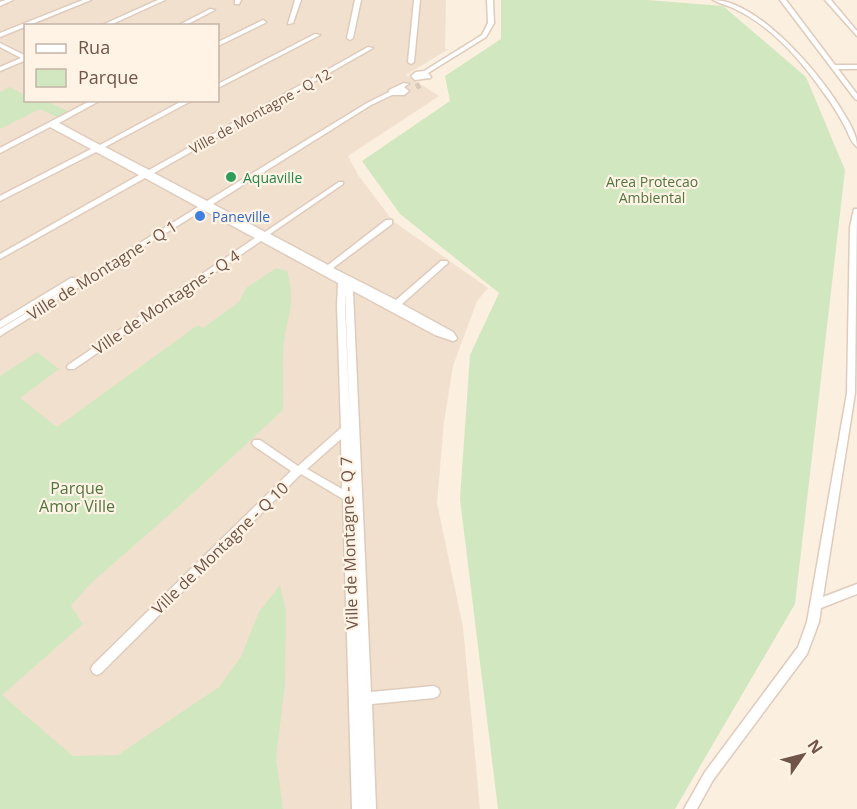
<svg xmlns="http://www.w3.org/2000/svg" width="857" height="809" font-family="'Open Sans',sans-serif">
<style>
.residential{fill:#f2e0ce;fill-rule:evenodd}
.green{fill:#d1e7bf}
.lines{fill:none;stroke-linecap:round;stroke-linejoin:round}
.minor-tunnel{stroke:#d8c8b9;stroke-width:6;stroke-dasharray:6 3;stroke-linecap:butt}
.minor-casing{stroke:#decbbc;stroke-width:3}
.minor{fill:#fff;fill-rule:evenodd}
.leisure-dot{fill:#2e9e5b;stroke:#fef3e5;stroke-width:2}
.shop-dot{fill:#3f7fe0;stroke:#fef3e5;stroke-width:2}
.labels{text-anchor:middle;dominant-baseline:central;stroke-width:4.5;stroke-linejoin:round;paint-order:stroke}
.far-street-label{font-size:14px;fill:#705548;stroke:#fef3e5}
.far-leisure-label{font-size:14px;fill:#27864d;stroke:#fef3e5;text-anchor:start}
.far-park-label{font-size:14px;fill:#537641;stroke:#fef3e5}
.far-shop-label{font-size:14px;fill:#366cbe;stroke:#fef3e5;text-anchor:start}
.street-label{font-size:16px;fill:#705548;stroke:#fef3e5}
.park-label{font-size:16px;fill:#537641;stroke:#fef3e5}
</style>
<rect width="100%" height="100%" fill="#fbefdf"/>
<path class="residential" d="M0,0H446L445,49H449L406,75L439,96L348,156L358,175L393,221L488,288L477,301L453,366L444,422L437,503L463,627L480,809H0ZM26,26H218V100H26Z"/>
<g class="green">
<polygon points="501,0 647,0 723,6 806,77 845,170 795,604 675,809 498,809 460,499 470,355 499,293 400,214 362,161 450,101 445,76 501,39"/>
<polygon points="10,87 25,95 26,100 46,101 72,113 61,119 40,109 0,129 0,92"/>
<path d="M276,268L287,271C295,301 290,308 285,335C281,359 284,386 283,410L178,507L90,584L71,606L83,624L2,695L73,756L118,755L219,687L241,657L259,612L280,585L286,611L285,685L276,758L283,809H0V376L37,352L59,369L20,398L57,427L198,325L203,328L239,302L246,288Z"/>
</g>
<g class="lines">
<polyline class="minor-tunnel" points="416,87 420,85"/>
<g class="minor-casing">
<g id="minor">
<polygon points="6,0 13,0 0,6 0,2"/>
<polygon points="83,0 91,0 0,37 0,33"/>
<polygon points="158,0 165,0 108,26 100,26"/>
<polygon points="235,0 241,0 239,4 235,4"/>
<polygon points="295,0 301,0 293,23 288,24"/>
<polygon points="355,0 361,0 353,38 350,40 347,38"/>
<polygon points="414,0 420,0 414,62 411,64 408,62"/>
<polygon points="487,0 493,0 494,23 486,37 428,73 431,77 430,78 415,80 411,76 416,72 424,71 482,35 488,23"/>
<path d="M713,0C758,0 820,74 841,109C848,121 857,133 857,147C850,142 848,131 843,123C837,112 831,102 823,92C801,60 771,26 735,9C728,5 720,4 713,0Z"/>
<polygon points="780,0 786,0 835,65 857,65 857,69 838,69 857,94 857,100 855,99"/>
<polygon points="825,0 831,0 857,31 857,36"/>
<polygon points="210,9 215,10 184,26 177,26"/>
<polygon points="263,20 266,22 265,23 218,46 218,42"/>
<polygon points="315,34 320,35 218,88 218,84"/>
<polygon points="0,43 26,56 26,60 0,71 0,67 21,58 0,47"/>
<path d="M368,47L373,48L154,173L207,201L367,103L389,92V90L404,83L409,84L404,87L409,91L404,95H392L371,105L213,204L265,232L339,182H343V184L270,234L328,265L386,220H392V224L333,268L396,300L441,261H447L448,263L402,304L453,332L457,338L456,340L453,341L435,335L353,291L371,692L434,686L438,688L440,692L438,696L434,698L372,704L376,809H352L343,499L301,474L101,673L97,675L93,673L91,669L93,665L291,471L254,446L252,443L254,440H260L298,466L341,428L337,306L338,283L261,241L74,369H68L67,367L68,365L255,238L203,210L0,336V329L71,286L0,328V321L71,278H77V282L198,207L145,178L0,259V254L139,175L96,152L0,201V196L91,149L50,127L2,152L0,153V148L92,100H101L59,123L100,145L184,100H193L105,147L149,170ZM345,291L350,424L345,306ZM350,430L353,495L350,431ZM341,439L342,489L307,469Z"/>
<polygon points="854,209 857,209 855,393 823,597 857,584 857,594 821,608 819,622 807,654 713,780 697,809 684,809 705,772 798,647 807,622 847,393 850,227"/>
</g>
</g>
<use href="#minor" class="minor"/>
</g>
<circle class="leisure-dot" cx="231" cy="177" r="6"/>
<circle class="shop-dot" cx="200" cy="216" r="6"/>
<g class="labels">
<g class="far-street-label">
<text transform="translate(260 111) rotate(-29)">Ville de Montagne - Q 12</text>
</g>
<g class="far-leisure-label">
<text x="243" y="177">Aquaville</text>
</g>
<g class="far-park-label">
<text x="652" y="181">Area Protecao<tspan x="652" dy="16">Ambiental</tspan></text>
</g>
<g class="far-shop-label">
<text x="212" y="216">Paneville</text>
</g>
<g class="street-label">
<text transform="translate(102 270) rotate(-32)">Ville de Montagne - Q 1</text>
<text transform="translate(166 302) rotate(-34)">Ville de Montagne - Q 4</text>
<text transform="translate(349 543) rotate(-92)">Ville de Montagne - Q 7</text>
<text transform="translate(220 548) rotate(-44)">Ville de Montagne - Q 10</text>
</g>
<g class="park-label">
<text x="77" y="488">Parque<tspan x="77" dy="18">Amor Ville</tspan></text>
</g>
</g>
<rect x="24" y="24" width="195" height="78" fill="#fef3e5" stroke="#c5b4a6" stroke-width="1.5"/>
<rect x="36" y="44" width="30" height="9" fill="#ffffff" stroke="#c5b4a6" stroke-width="1.5"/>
<text x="78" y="54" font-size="18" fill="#705548">Rua</text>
<rect x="36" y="69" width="30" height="18" fill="#d1e7bf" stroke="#c5b4a6" stroke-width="1.5"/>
<text x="78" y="84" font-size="18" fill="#705548">Parque</text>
<g transform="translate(803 755) rotate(55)" stroke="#fef3e5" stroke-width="4.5" paint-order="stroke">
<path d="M0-4.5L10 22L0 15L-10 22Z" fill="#705548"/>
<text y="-9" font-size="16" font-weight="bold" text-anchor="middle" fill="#705548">N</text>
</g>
</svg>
